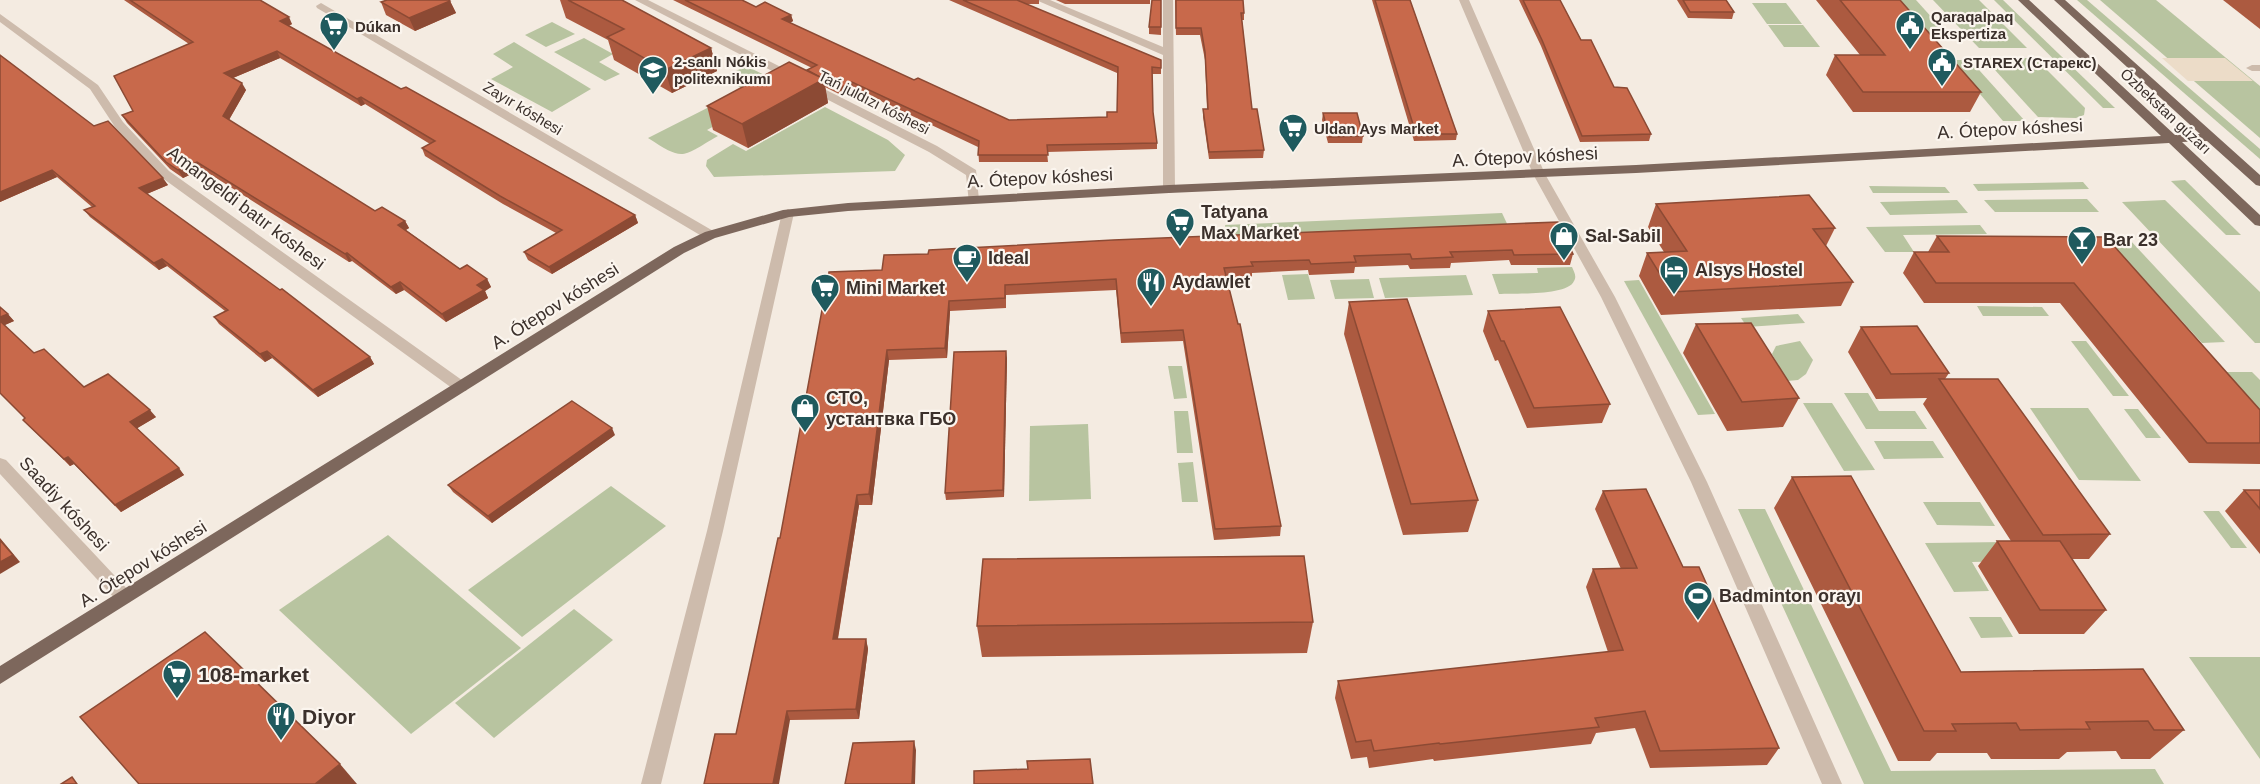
<svg xmlns="http://www.w3.org/2000/svg" width="2260" height="784" font-family="Helvetica,sans-serif">
<style>
.green{fill:#b8c4a0}
.plaza{fill:#ecdcc8}
.lines{fill:none;stroke-linecap:round;stroke-linejoin:round}
.minor{fill:#cdbbac;fill-rule:evenodd}
.major{fill:#7d675c;fill-rule:evenodd}
.wall{fill:#ac5a40}
.shaded-wall{fill:#8c4a34}
.building{fill:#c8694b;stroke:#8c4a34;stroke-width:1.5}
.labels{text-anchor:middle;dominant-baseline:central;stroke-width:4.5;stroke-linejoin:round;paint-order:stroke}
.far-poi-label{font-size:15px;font-weight:bold;fill:#3b302b;stroke:#fbf5ee;text-anchor:start}
.far-street-label{font-size:15px;fill:#3b302b;stroke:#fbf5ee}
.street-label{font-size:18px;fill:#3b302b;stroke:#fbf5ee}
.poi-label{font-size:18px;font-weight:bold;fill:#3b302b;stroke:#fbf5ee;text-anchor:start}
.near-poi-label{font-size:21px;font-weight:bold;fill:#3b302b;stroke:#fbf5ee;text-anchor:start}
</style>
<rect width="100%" height="100%" fill="#f4ebe1"/>
<g class="green">
<polygon points="1897,0 1916,0 1953,41 1934,41"/>
<polygon points="1933,0 1979,0 2027,48 1979,48"/>
<polygon points="1994,0 2003,0 2115,108 2103,108"/>
<polygon points="2077,0 2087,0 2260,149 2260,159"/>
<polygon points="2100,0 2156,0 2260,86 2260,138"/>
<polygon points="1752,3 1786,3 1802,24 1767,24"/>
<polygon points="552,22 575,34 546,47 525,35"/>
<polygon points="1768,25 1803,25 1820,47 1784,47"/>
<polygon points="584,38 613,54 599,62 620,74 605,81 554,52"/>
<polygon points="514,42 591,89 552,112 491,79 513,67 493,54"/>
<polygon points="1984,58 2035,58 2085,108 2084,115 2076,118 2038,117"/>
<polygon points="1951,60 1970,60 2025,121 2003,121"/>
<polygon points="746,66 781,83 757,96 722,78"/>
<path d="M721,101L739,112L707,130L718,136C681,157 685,162 648,138Z"/>
<polygon points="825,107 888,140 905,155 895,171 714,177 706,166 707,160 733,144 746,151"/>
<polygon points="2185,180 2241,235 2226,235 2171,181"/>
<polygon points="2083,182 2089,189 1978,191 1973,184"/>
<polygon points="1869,186 1945,187 1950,193 1873,193"/>
<polygon points="2087,199 2099,212 1995,212 1984,200"/>
<polygon points="1957,200 1968,213 1890,215 1880,202"/>
<polygon points="2165,200 2260,292 2260,343 2255,343 2122,202"/>
<polygon points="1502,213 1510,230 1229,243 1225,225"/>
<polygon points="1980,225 1987,234 1903,235 1914,252 1885,252 1866,227"/>
<polygon points="2129,239 2225,342 2202,343 2109,241"/>
<path d="M1572,267C1574,272 1577,276 1574,281C1568,296 1515,293 1499,294L1492,274L1538,273L1537,268Z"/>
<polygon points="1308,274 1315,299 1288,300 1282,275"/>
<polygon points="1466,275 1473,295 1385,298 1379,278"/>
<polygon points="1369,279 1374,298 1335,299 1330,280"/>
<polygon points="1639,280 1715,414 1698,415 1624,281"/>
<polygon points="1977,306 2042,307 2049,316 1983,316"/>
<polygon points="1798,314 1805,323 1747,327 1741,318"/>
<polygon points="1800,341 1813,360 1806,374 1798,380 1787,381 1772,354 1776,346"/>
<polygon points="2071,341 2086,341 2129,396 2113,396"/>
<polygon points="1168,366 1182,366 1187,398 1174,399"/>
<polygon points="2220,372 2252,372 2260,380 2260,417"/>
<polygon points="1844,393 1868,393 1879,411 1915,411 1927,429 1866,429"/>
<polygon points="1803,403 1832,403 1875,470 1844,471"/>
<polygon points="2030,408 2088,408 2141,481 2079,480"/>
<polygon points="2124,409 2138,409 2161,438 2146,438"/>
<polygon points="1174,411 1188,411 1193,453 1177,453"/>
<polygon points="1088,424 1091,499 1029,501 1030,426"/>
<polygon points="1874,441 1933,441 1944,458 1884,459"/>
<polygon points="1193,462 1198,502 1182,502 1178,463"/>
<polygon points="611,486 666,526 522,637 468,590"/>
<polygon points="1923,502 1980,502 1995,526 1937,525"/>
<polygon points="1738,509 1765,509 1891,771 2155,769 2164,784 1864,784"/>
<polygon points="2203,511 2219,511 2247,548 2231,548"/>
<polygon points="388,535 521,648 411,734 279,610"/>
<polygon points="2006,542 2019,561 1972,562 1989,591 1954,592 1925,543"/>
<polygon points="574,609 613,640 494,738 455,703"/>
<polygon points="1969,617 2001,617 2013,637 1981,638"/>
<polygon points="2189,657 2260,657 2260,759"/>
</g>
<polygon class="plaza" points="2162,58 2225,58 2253,81 2188,81"/>
<g class="lines">
<g class="minor">
<polygon points="635,0 648,0 937,146 976,170 979,200 977,203 969,203 966,175 929,152"/>
<polygon points="1036,0 1050,0 1163,47 1163,0 1173,0 1175,189 1173,192 1169,193 1163,189 1163,55"/>
<polygon points="1459,0 1469,0 1545,174 1615,297 1707,482 1842,784 1822,784 1691,482 1601,297 1533,174"/>
<polygon points="321,3 715,232 717,235 710,239 705,238 317,8 316,6"/>
<polygon points="0,14 98,85 123,122 169,171 466,383 468,387 466,391 456,391 161,177 115,127 90,89 0,22"/>
<polygon points="2260,65 2260,71 2252,71 2246,68 2252,65"/>
<polygon points="788,209 794,213 723,531 661,784 641,784 707,531 782,213"/>
<polygon points="0,458 6,460 130,592 133,597 130,602 124,604 118,602 0,474"/>
</g>
<polygon class="major" points="2018,0 2029,0 2175,135 2200,134 2054,0 2065,0 2260,175 2260,186 2256,185 2207,141 2182,142 2260,215 2260,226 2255,225 2169,143 1636,173 1169,193 848,211 789,217 715,238 684,253 0,684 0,666 674,247 705,232 783,210 848,203 1169,185 1636,165 2161,136"/>
</g>
<g class="wall">
<polygon points="124,0 260,0 292,24 289,26 401,89 635,215 638,223 552,274 528,260 524,252 556,233 503,204 425,156 422,148 430,144 365,104 361,106 280,58 233,78 246,90 229,120 375,211 405,221 409,228 406,230 460,269 487,279 491,287 485,291 488,298 446,322 404,290 396,294 352,261 349,262 202,169 183,178 170,169 127,123 122,115 133,111 189,44"/>
<polygon points="560,0 622,0 711,48 717,71 672,93 614,60 608,40 566,18"/>
<polygon points="673,0 742,0 756,7 791,15 793,21 790,23 914,80 1009,120 1107,117 1117,112 1117,73 949,0 1039,0 1039,4 1026,4 1161,60 1161,74 1152,74 1153,112 1157,143 1157,149 1047,152 1048,162 979,162 978,147 853,88 841,95 825,87 828,103 748,148 713,130 707,106 807,70 812,68"/>
<polygon points="1056,0 1150,0 1150,4 1065,4"/>
<polygon points="1161,0 1161,35 1149,34 1149,27"/>
<polygon points="1175,0 1244,13 1244,20 1242,20 1252,109 1264,150 1263,158 1209,159 1203,117 1203,109 1207,109 1205,60 1200,35 1176,35"/>
<polygon points="1372,0 1410,0 1457,134 1456,140 1414,141"/>
<polygon points="1519,0 1560,0 1581,40 1614,87 1651,134 1649,141 1580,142 1541,46"/>
<polygon points="1677,0 1726,0 1734,12 1732,19 1688,18"/>
<polygon points="1816,0 1900,0 1981,92 1970,112 1853,112 1826,75 1835,55 1860,55"/>
<polygon points="2223,0 2260,0 2260,29"/>
<polygon points="450,1 456,13 415,31 386,15 381,2"/>
<polygon points="0,55 168,185 147,194 370,357 374,364 318,397 272,358 265,362 219,324 214,317 225,311 167,266 159,270 90,217 84,210 92,207 57,177 0,202"/>
<polygon points="1323,113 1363,136 1362,143 1328,143 1322,120"/>
<polygon points="1656,204 1835,228 1826,246 1853,282 1841,306 1661,315 1639,276 1647,253 1664,252 1648,227"/>
<polygon points="1558,222 1573,254 1570,265 1511,265 1509,260 1451,263 1450,268 1410,269 1408,265 1355,267 1354,273 1309,275 1308,270 1252,273 1252,277 1226,278 1238,324 1281,526 1280,536 1214,540 1183,341 1121,343 1116,290 1006,295 1006,308 950,311 947,358 889,360 872,505 859,505 838,639 866,639 868,649 859,719 790,720 736,734 780,538 882,270 928,254"/>
<polygon points="1937,236 2106,237 2260,410 2260,464 2189,463 2060,303 1924,303 1903,273 1914,252 1928,252"/>
<polygon points="1349,302 1478,500 1468,532 1403,535 1344,334"/>
<polygon points="0,307 14,321 4,325 34,353 84,387 156,417 137,428 184,475 121,512 74,464 70,466 23,420 25,419"/>
<polygon points="1488,311 1610,404 1602,423 1527,428 1498,360 1495,361 1483,331"/>
<polygon points="1696,324 1799,398 1783,427 1727,431 1683,353"/>
<polygon points="1861,327 1949,373 1945,379 2110,534 2089,559 2072,559 2106,610 2084,634 2019,634 1978,566 1997,541 2011,541 1923,404 1927,398 1876,399 1848,352"/>
<polygon points="1007,358 1004,497 946,500 945,493"/>
<polygon points="615,435 492,523 453,492 448,485"/>
<polygon points="1792,477 1961,672 2184,730 2150,759 2121,759 2116,751 2067,752 2059,759 1991,759 1987,753 1937,753 1930,761 1898,761 1774,508"/>
<polygon points="2244,490 2260,490 2260,554 2225,511"/>
<polygon points="1603,491 1683,567 1779,748 1767,765 1650,768 1635,728 1596,733 1591,744 1434,761 1433,759 1369,768 1367,757 1351,759 1335,698 1338,681 1608,652 1586,587 1593,569 1621,569 1595,509"/>
<polygon points="1313,622 1307,653 982,657 977,626"/>
</g>
<g class="shaded-wall">
<polygon points="450,1 456,13 415,31 409,18"/>
<polygon points="791,15 793,21 784,26 782,19"/>
<polygon points="289,17 292,24 283,28 280,21"/>
<polygon points="711,48 717,71 672,93 665,70"/>
<polygon points="277,51 280,58 228,80 224,73"/>
<polygon points="824,79 828,103 748,148 742,124"/>
<polygon points="852,82 853,88 841,95 840,88"/>
<polygon points="242,83 246,90 227,123 223,116"/>
<polygon points="361,97 365,104 361,106 357,99"/>
<polygon points="197,162 202,169 183,178 178,170"/>
<polygon points="52,170 57,177 0,202 0,192"/>
<polygon points="163,178 168,185 144,195 139,188"/>
<polygon points="635,215 638,223 552,274 549,267"/>
<polygon points="405,221 409,228 402,232 398,225"/>
<polygon points="347,253 352,261 349,262 345,254"/>
<polygon points="162,259 167,266 159,270 154,263"/>
<polygon points="487,279 491,287 485,291 488,298 446,322 442,314 477,285"/>
<polygon points="400,282 404,290 396,294 391,287"/>
<polygon points="949,301 950,311 947,358 945,348"/>
<polygon points="8,314 14,321 3,326 0,322 0,317"/>
<polygon points="887,350 889,360 872,505 869,494"/>
<polygon points="267,351 272,358 265,362 260,354"/>
<polygon points="1006,351 1007,358 1004,497 1003,490"/>
<polygon points="370,357 374,364 318,397 313,390"/>
<polygon points="150,410 156,417 136,429 130,422"/>
<polygon points="612,428 615,435 492,523 488,516"/>
<polygon points="68,457 74,464 70,466 64,459"/>
<polygon points="179,468 184,475 121,512 115,505"/>
<polygon points="857,495 859,505 836,649 833,639"/>
<polygon points="0,538 20,562 0,574"/>
<polygon points="866,639 868,649 859,719 856,709"/>
<polygon points="787,711 790,720 779,784 773,784"/>
<polygon points="914,741 916,750 915,784 912,784"/>
<polygon points="340,764 357,784 315,784"/>
</g>
<g class="building">
<polygon points="130,0 260,0 289,17 280,21 401,89 406,87 635,215 549,267 524,252 562,230 500,196 422,148 435,141 361,97 357,99 277,51 224,73 242,83 223,116 375,211 382,207 405,221 398,225 460,269 467,265 487,279 477,285 484,290 442,314 400,282 391,287 347,253 345,254 197,162 178,170 166,162 122,115 133,111 114,76 193,42"/>
<polygon points="387,0 449,0 450,1 409,18 381,2"/>
<polygon points="568,0 622,0 711,48 665,70 607,37 624,29"/>
<polygon points="685,0 742,0 756,7 765,2 791,15 782,19 914,80 918,78 1009,120 1107,117 1107,112 1117,112 1118,67 963,0 1017,0 1161,60 1161,68 1152,67 1153,112 1157,143 1047,145 1048,155 978,155 979,141 852,82 840,88 807,70 817,65"/>
<polygon points="1152,0 1161,0 1161,27 1149,27"/>
<polygon points="1176,0 1243,0 1244,13 1241,13 1252,109 1257,109 1264,150 1209,152 1203,109 1208,109 1205,52 1201,28 1176,28"/>
<polygon points="1375,0 1410,0 1457,134 1416,134"/>
<polygon points="1523,0 1560,0 1581,40 1591,40 1614,87 1627,88 1651,134 1582,136 1542,40"/>
<polygon points="1683,0 1726,0 1734,12 1690,12"/>
<polygon points="1840,0 1900,0 1981,92 1863,92 1835,55 1885,55"/>
<polygon points="0,55 94,126 108,121 163,178 139,188 280,290 282,289 370,357 313,390 267,351 260,354 214,317 228,310 162,259 154,263 84,210 95,206 52,170 0,192"/>
<polygon points="789,62 824,79 742,124 707,106"/>
<polygon points="1323,113 1357,113 1363,136 1329,137"/>
<polygon points="1809,195 1835,228 1813,229 1853,282 1671,292 1647,253 1687,251 1656,204"/>
<polygon points="1558,222 1573,254 1514,255 1512,250 1450,252 1453,257 1412,259 1410,254 1354,256 1356,262 1311,264 1309,260 1251,262 1253,266 1224,268 1238,324 1240,324 1281,526 1215,529 1183,330 1121,333 1116,279 1005,285 1005,298 949,301 945,348 887,350 869,494 857,495 833,639 866,639 856,709 787,711 773,784 704,784 715,734 736,734 778,538 780,538 829,272 882,270 884,255 928,254 929,250 1113,240"/>
<polygon points="1937,236 2106,237 2260,410 2260,443 2207,443 2074,283 1936,283 1914,252 1949,252"/>
<polygon points="1407,299 1478,500 1411,504 1349,302"/>
<polygon points="0,307 8,314 0,317"/>
<polygon points="1560,307 1610,404 1534,408 1504,341 1501,341 1488,311"/>
<polygon points="0,321 34,353 44,349 84,387 108,374 150,410 130,422 179,468 115,505 68,457 64,459 23,420 25,418 0,393"/>
<polygon points="1751,323 1799,398 1742,402 1696,324"/>
<polygon points="1917,326 1949,373 1891,374 1861,327"/>
<polygon points="1006,351 1003,490 945,493 954,352"/>
<polygon points="1939,379 1998,379 2110,534 2043,535"/>
<polygon points="572,401 612,428 488,516 448,485"/>
<polygon points="1851,476 1961,672 2143,669 2184,730 2154,730 2148,721 2086,722 2090,729 2020,730 2016,723 1952,724 1956,731 1924,731 1792,477"/>
<polygon points="1646,489 1683,567 1699,567 1779,748 1660,751 1645,711 1595,718 1599,727 1440,744 1439,743 1374,751 1371,740 1356,742 1338,681 1623,650 1593,569 1637,568 1603,491"/>
<polygon points="2244,490 2260,490 2260,509"/>
<polygon points="0,540 13,555 0,562"/>
<polygon points="1997,541 2060,541 2106,610 2040,610"/>
<polygon points="1304,556 1313,622 977,626 983,559"/>
<polygon points="205,632 340,764 315,784 139,784 80,717"/>
<polygon points="914,741 912,784 845,784 853,743"/>
<polygon points="1090,759 1093,784 974,784 974,771 1028,769 1027,761"/>
<polygon points="72,777 77,784 61,784"/>
</g>
<defs>
<g id="civic-pin" transform="scale(1.5)"><path d="M0 17L-7.5 6A9.5 9.5 0 1 1 7.5 6Z" fill="#1f5a5e" stroke="#fbf5ee"/><path d="M-.6-6.5H3V-4.5H.6V-3L4-1V1h2V6H-6V1h2V-1L-.6-3ZM-1.2 2.5V6h2.4V2.5Z" fill="#fff"/></g>
<g id="supermarket-pin" transform="scale(1.5)"><path d="M0 17L-7.5 6A9.5 9.5 0 1 1 7.5 6Z" fill="#1f5a5e" stroke="#fbf5ee"/><path d="M-6-5.5h2.5l.6 2H6L4.5 2H-2.5L-4.4-4H-6ZM-1.5 3.2a1.3 1.3 0 1 0 .1 0ZM3 3.2a1.3 1.3 0 1 0 .1 0Z" fill="#fff"/></g>
<g id="university-pin" transform="scale(1.5)"><path d="M0 17L-7.5 6A9.5 9.5 0 1 1 7.5 6Z" fill="#1f5a5e" stroke="#fbf5ee"/><path d="M0-5L7-2L0 1L-7-2ZM-4 1L0 2.5L4 1V4Q0 6-4 4Z" fill="#fff"/></g>
<g id="shop-pin" transform="scale(1.5)"><path d="M0 17L-7.5 6A9.5 9.5 0 1 1 7.5 6Z" fill="#1f5a5e" stroke="#fbf5ee"/><path d="M-5-2.5h2.3a2.7 3.5 0 0 1 5.4 0H5L5.5 6h-11ZM-1.5-2.5h3a1.5 2.3 0 0 0-3 0Z" fill="#fff"/></g>
<g id="bar-pin" transform="scale(1.5)"><path d="M0 17L-7.5 6A9.5 9.5 0 1 1 7.5 6Z" fill="#1f5a5e" stroke="#fbf5ee"/><path d="M-6-5H6L.8 .8V4.5H3.5V6h-7V4.5H-.8V.8Z" fill="#fff"/></g>
<g id="cafe-pin" transform="scale(1.5)"><path d="M0 17L-7.5 6A9.5 9.5 0 1 1 7.5 6Z" fill="#1f5a5e" stroke="#fbf5ee"/><path d="M-5.5-4.5H6V0H3Q3 3.5 0 3.5H-2.5Q-5.5 3.5-5.5 0ZM3-3.2v2h1.7v-2ZM-6 4.5H4V6H-6Z" fill="#fff"/></g>
<g id="hotel-pin" transform="scale(1.5)"><path d="M0 17L-7.5 6A9.5 9.5 0 1 1 7.5 6Z" fill="#1f5a5e" stroke="#fbf5ee"/><path d="M-6-4.5h1.5V1H6V5H4.5V3h-9V5H-6ZM-4 0a1.8 1.8 0 1 1 3.6 0ZM.5 0V-2.5h3Q6-2.5 6 0Z" fill="#fff"/></g>
<g id="restaurant-pin" transform="scale(1.5)"><path d="M0 17L-7.5 6A9.5 9.5 0 1 1 7.5 6Z" fill="#1f5a5e" stroke="#fbf5ee"/><path d="M-5-6h1v4h1v-4h1v4h1v-4h1v5L-1.5 .5V6h-2V.5L-5-1ZM5-6V6H3V1.5H1.5Q1.5-4 5-6Z" fill="#fff"/></g>
<g id="stadium-pin" transform="scale(1.5)"><path d="M0 17L-7.5 6A9.5 9.5 0 1 1 7.5 6Z" fill="#1f5a5e" stroke="#fbf5ee"/><path d="M0-5a6.5 5 0 1 0 0 10a6.5 5 0 1 0 0-10ZM-3.5-1.8h7v3.6h-7Z" fill="#fff"/></g>
</defs>
<g fill-rule="evenodd">
<use href="#civic-pin" x="1910" y="25"/>
<use href="#supermarket-pin" x="334" y="26"/>
<use href="#civic-pin" x="1942" y="62"/>
<use href="#university-pin" x="653" y="70"/>
<use href="#supermarket-pin" x="1293" y="128"/>
<use href="#supermarket-pin" x="1180" y="222"/>
<use href="#shop-pin" x="1564" y="236"/>
<use href="#bar-pin" x="2082" y="240"/>
<use href="#cafe-pin" x="967" y="258"/>
<use href="#hotel-pin" x="1674" y="270"/>
<use href="#restaurant-pin" x="1151" y="282"/>
<use href="#supermarket-pin" x="825" y="288"/>
<use href="#shop-pin" x="805" y="408"/>
<use href="#stadium-pin" x="1698" y="596"/>
<use href="#supermarket-pin" x="177" y="674"/>
<use href="#restaurant-pin" x="281" y="716"/>
</g>
<g class="labels">
<g class="far-poi-label">
<text x="1931" y="16">Qaraqalpaq<tspan x="1931" dy="17">Ekspertiza</tspan></text>
<text x="355" y="26">Dúkan</text>
<text x="674" y="61">2-sanlı Nókis<tspan x="674" dy="17">politexnikumı</tspan></text>
<text x="1963" y="62">STAREX (Старекс)</text>
<text x="1314" y="128">Uldan Ays Market</text>
</g>
<g class="far-street-label">
<text transform="translate(874 102) rotate(27)">Tań juldızı kóshesi</text>
<text transform="translate(523 108) rotate(31)">Zayır kóshesi</text>
<text transform="translate(2166 111) rotate(43)">Ózbekstan gúzarı</text>
</g>
<g class="street-label">
<text transform="translate(2010 129) rotate(-3)">A. Ótepov kóshesi</text>
<text transform="translate(1525 157) rotate(-3)">A. Ótepov kóshesi</text>
<text transform="translate(1040 178) rotate(-3)">A. Ótepov kóshesi</text>
<text transform="translate(246 208) rotate(37)">Amangeldi batır kóshesi</text>
<text transform="translate(555 306) rotate(-32)">A. Ótepov kóshesi</text>
<text transform="translate(64 504) rotate(47)">Saadiy kóshesi</text>
<text transform="translate(143 564) rotate(-32)">A. Ótepov kóshesi</text>
</g>
<g class="poi-label">
<text x="1201" y="212">Tatyana<tspan x="1201" dy="21">Max Market</tspan></text>
<text x="1585" y="236">Sal-Sabil</text>
<text x="2103" y="240">Bar 23</text>
<text x="988" y="258">Ideal</text>
<text x="1695" y="270">Alsys Hostel</text>
<text x="1172" y="282">Aydawlet</text>
<text x="846" y="288">Mini Market</text>
<text x="826" y="398">СТО,<tspan x="826" dy="21">устантвка ГБО</tspan></text>
<text x="1719" y="596">Badminton orayı</text>
</g>
<g class="near-poi-label">
<text x="198" y="674">108-market</text>
<text x="302" y="716">Diyor</text>
</g>
</g>
</svg>
